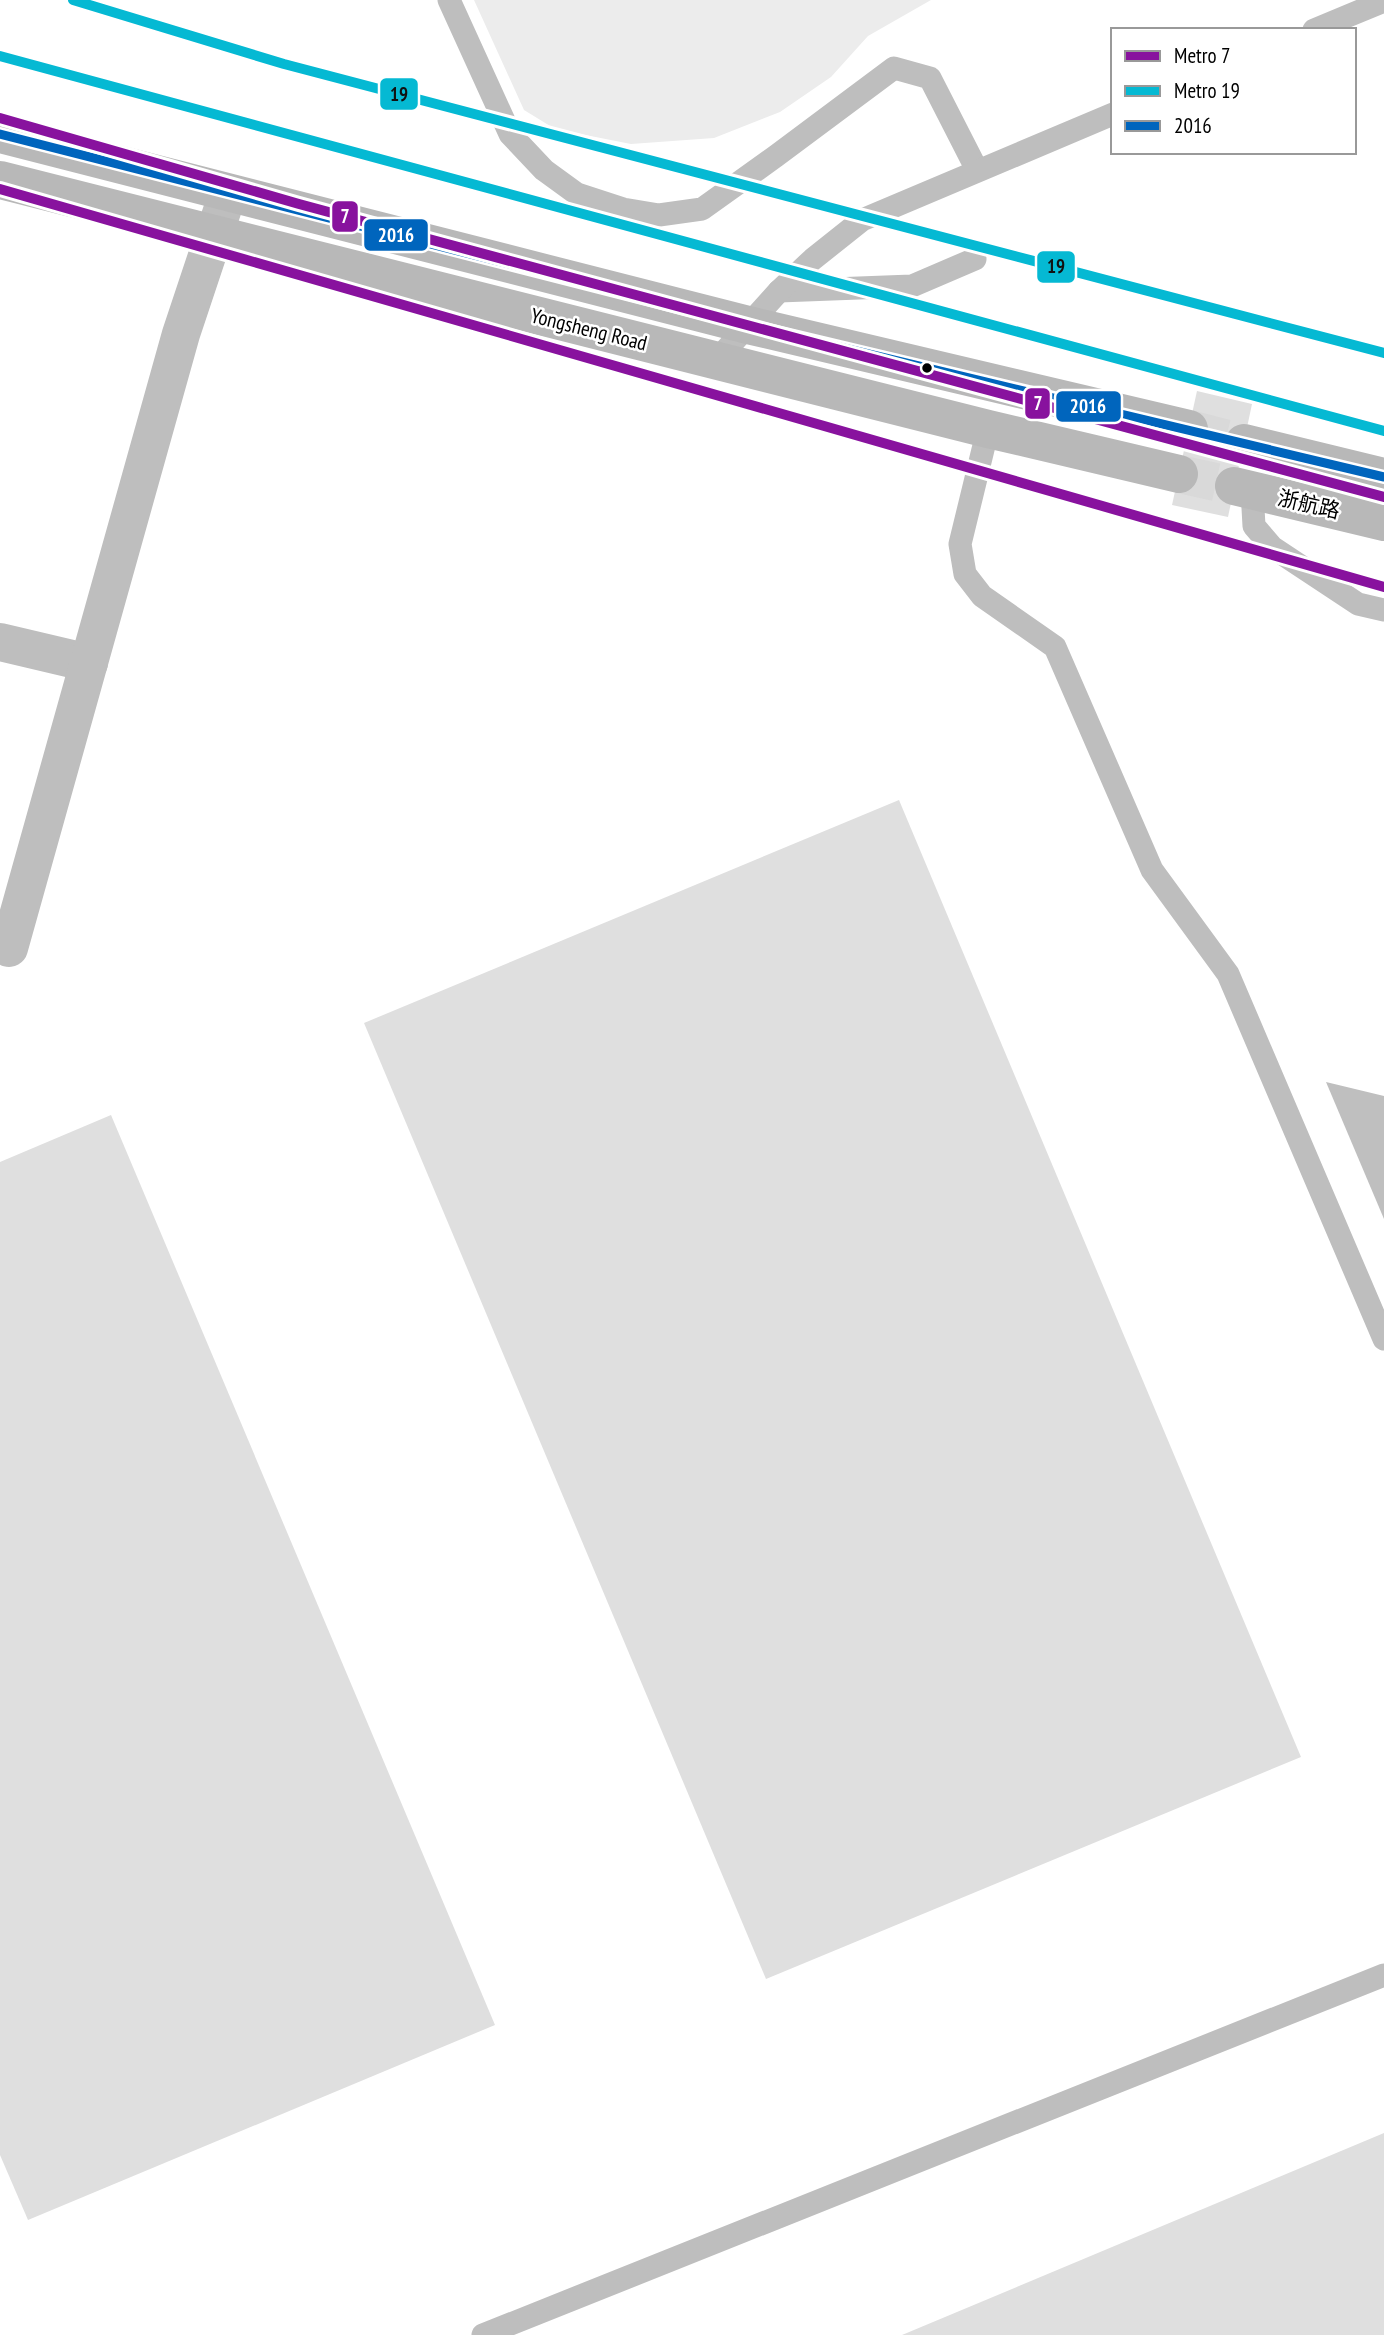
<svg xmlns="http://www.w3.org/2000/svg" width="1384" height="2335" font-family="'PT Sans Narrow','Noto Sans SC',sans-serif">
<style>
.green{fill:#ececec}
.water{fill:#bfbfbf}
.building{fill:#dfdfdf}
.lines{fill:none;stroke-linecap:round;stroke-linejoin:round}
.secondary-tunnel{stroke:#d9d9d9;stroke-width:38;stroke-dasharray:38 19;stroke-linecap:butt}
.lane{stroke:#bebebe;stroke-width:23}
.street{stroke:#bebebe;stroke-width:38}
.secondary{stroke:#b8b8b8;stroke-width:38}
.bus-1-casing{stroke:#fff;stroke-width:14}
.bus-1{stroke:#0065bd;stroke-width:9}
.metro-1-casing{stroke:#fff;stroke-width:16}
.metro-2-casing{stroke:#fff;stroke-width:16}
.metro-1{stroke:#88129e;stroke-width:10}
.metro-2{stroke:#05b9d3;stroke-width:10}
.bus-dot{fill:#000;stroke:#fff;stroke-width:2.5}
.labels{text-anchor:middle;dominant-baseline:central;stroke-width:5;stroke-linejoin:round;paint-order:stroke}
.street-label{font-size:21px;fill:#000;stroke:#fff}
.line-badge{stroke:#fff;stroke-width:2.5}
.badge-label{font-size:19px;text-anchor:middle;font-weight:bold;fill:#fff}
.pale-badge-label{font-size:19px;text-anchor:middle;font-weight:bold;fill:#111}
</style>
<rect width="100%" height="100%" fill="#fff"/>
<polygon class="green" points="474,0 931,0 868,36 831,77 780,112 714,138 631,144 555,129 524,110"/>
<polygon class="water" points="1326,1082 1384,1096 1384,1219"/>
<g class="building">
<polygon points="1197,391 1252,404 1228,517 1172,505"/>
<polygon points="899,800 1301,1757 766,1979 364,1023"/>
<polygon points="111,1115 495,2025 28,2220 0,2155 0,1162"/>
<polygon points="1384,2133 1384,2335 902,2335"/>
</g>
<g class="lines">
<g class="secondary-tunnel">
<polyline points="1189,429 1244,443"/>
<polyline points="1179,474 1234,486"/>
</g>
<g class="lane">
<polyline points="449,0 510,134 544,170 577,194 623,209 659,215 702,209 776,156 894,68 930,78 977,170"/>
<polyline points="1314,30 1384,1"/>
<polyline points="779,291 912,286 975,259"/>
<polyline points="716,361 779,291 813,259 862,220 1113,114"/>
<polyline points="988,429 960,544 965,574 982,596 1055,647 1152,870 1228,974 1384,1339"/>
<polyline points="1252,490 1254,526 1272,547 1358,604 1384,610"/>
<polyline points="483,2335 1384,1975"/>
</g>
<g class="street">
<polyline points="0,642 89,663"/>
<polyline points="9,948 181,334 228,193"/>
</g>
<g class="secondary">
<polyline points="0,134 748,325 1189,429"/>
<polyline points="0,180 988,429 1179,474"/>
<polyline points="1244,443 1384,477"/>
<polyline points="1234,486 1384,522"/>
</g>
<g class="bus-1-casing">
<polyline id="bus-1" points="0,134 748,325 1384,477"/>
</g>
<use href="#bus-1" class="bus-1"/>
<g class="metro-1-casing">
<g id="metro-1">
<polyline points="0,118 299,204 1384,497"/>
<polyline points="0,189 1384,587"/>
</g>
</g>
<g class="metro-2-casing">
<g id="metro-2">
<polyline points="73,0 284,64 1384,353"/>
<polyline points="0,56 1384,431"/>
</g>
</g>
<use href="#metro-1" class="metro-1"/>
<use href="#metro-2" class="metro-2"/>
</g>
<circle class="bus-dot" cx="927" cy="368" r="6"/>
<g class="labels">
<g class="street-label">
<text transform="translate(589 329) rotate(14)">Yongsheng Road</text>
<text transform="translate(1309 504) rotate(13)">浙航路</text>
</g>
</g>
<g class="line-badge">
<rect x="379" y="77" width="40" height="34" rx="7" fill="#05b9d3"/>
<rect x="331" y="200" width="28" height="33" rx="7" fill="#88129e"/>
<rect x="363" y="218" width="66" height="34" rx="7" fill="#0065bd"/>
<rect x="1036" y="250" width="40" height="34" rx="7" fill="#05b9d3"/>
<rect x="1024" y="387" width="27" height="33" rx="7" fill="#88129e"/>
<rect x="1055" y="390" width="67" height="33" rx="7" fill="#0065bd"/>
</g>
<g class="badge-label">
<text x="345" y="223">7</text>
<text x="396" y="242">2016</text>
<text x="1038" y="410">7</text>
<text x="1088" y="413">2016</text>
</g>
<g class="pale-badge-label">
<text x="399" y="101">19</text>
<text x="1056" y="273">19</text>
</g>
<rect x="1111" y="28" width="245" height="126" fill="#ffffff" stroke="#999999" stroke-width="2"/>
<rect x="1125" y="51" width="35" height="10" fill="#88129e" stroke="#999999" stroke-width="2"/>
<text x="1174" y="63" font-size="21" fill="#000000">Metro 7</text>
<rect x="1125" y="86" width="35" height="10" fill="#05b9d3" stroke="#999999" stroke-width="2"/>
<text x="1174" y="98" font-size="21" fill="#000000">Metro 19</text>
<rect x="1125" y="121" width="35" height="10" fill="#0065bd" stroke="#999999" stroke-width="2"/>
<text x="1174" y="133" font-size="21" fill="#000000">2016</text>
</svg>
